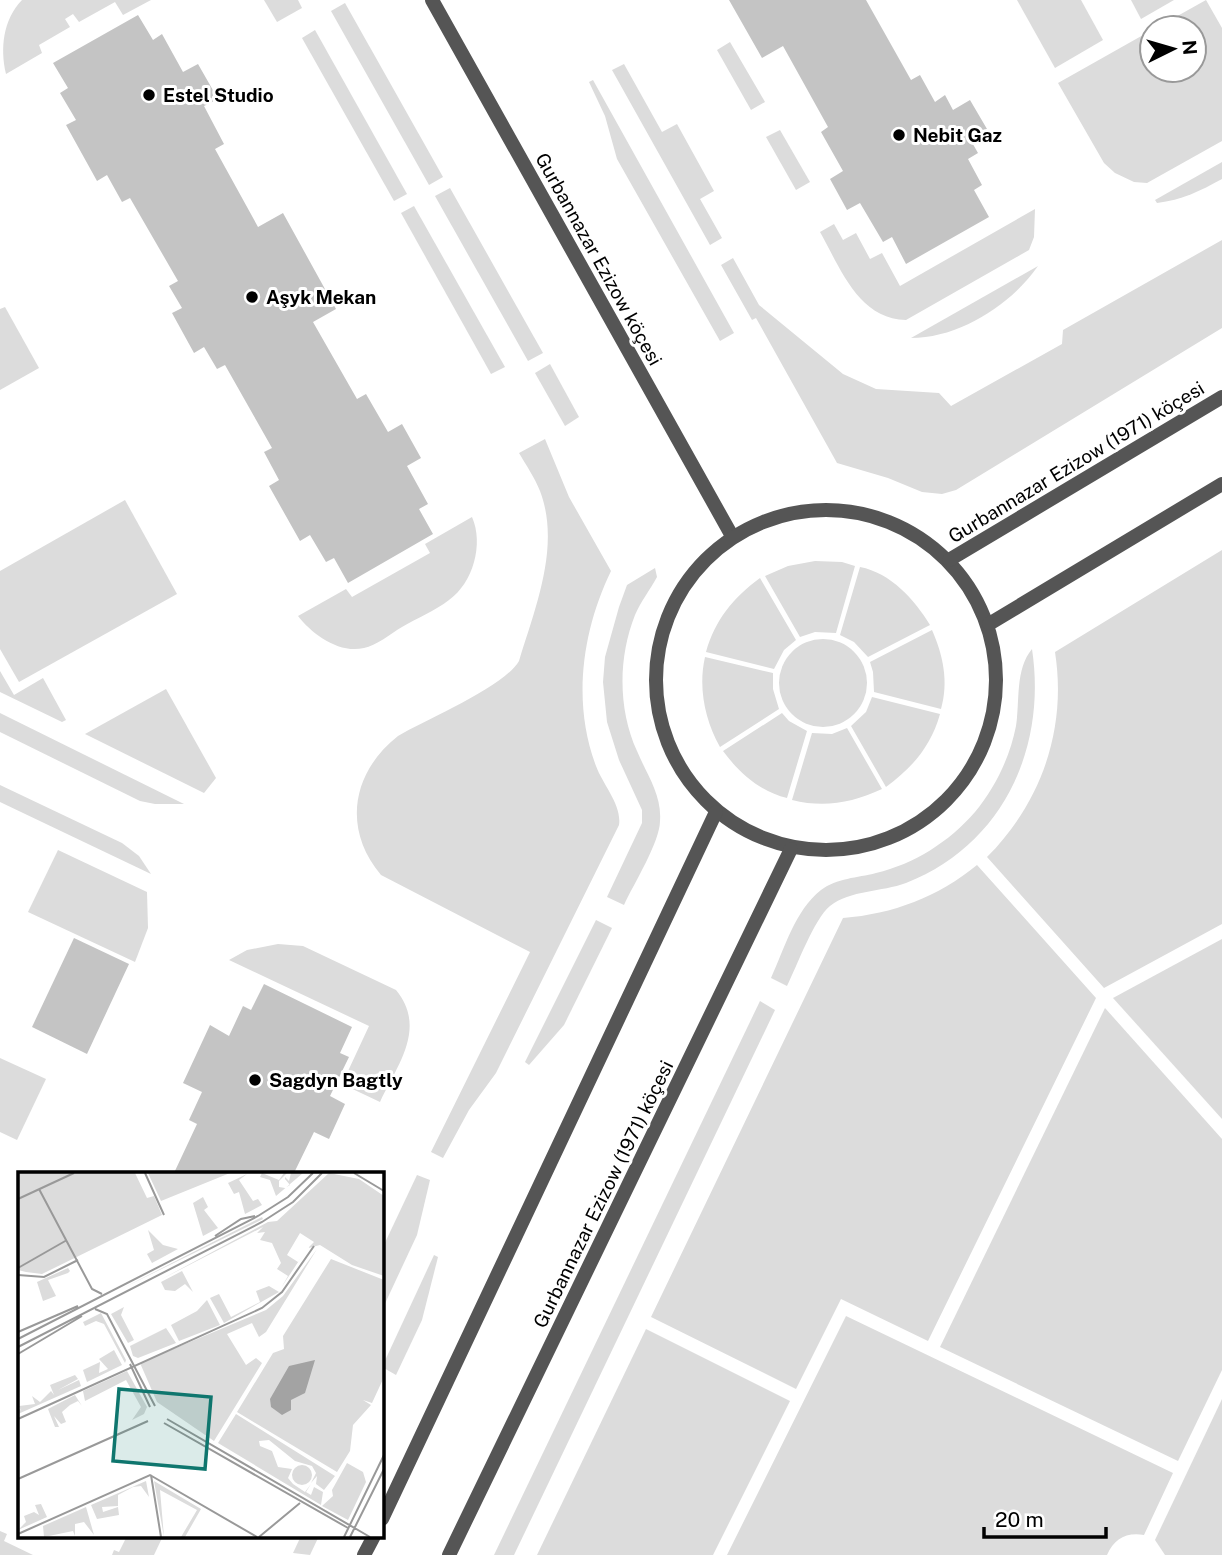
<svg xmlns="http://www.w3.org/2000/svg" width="1222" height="1555" font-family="'Public Sans',sans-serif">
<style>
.green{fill:#dcdcdc}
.building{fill:#c4c4c4}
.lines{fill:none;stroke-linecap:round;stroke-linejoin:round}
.minor{stroke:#555;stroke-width:14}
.tertiary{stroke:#555;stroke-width:14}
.poi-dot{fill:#000;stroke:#fff;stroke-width:2.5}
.labels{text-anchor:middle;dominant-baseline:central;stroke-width:6;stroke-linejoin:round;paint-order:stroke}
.poi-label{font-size:19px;font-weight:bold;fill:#000;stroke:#fff;text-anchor:start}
.street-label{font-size:19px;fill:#000;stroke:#fff}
.inset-road{fill:none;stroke:#999;stroke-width:2}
.view{fill:#0f766e;fill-opacity:0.15;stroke:#0f766e;stroke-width:3.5}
.inset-edge{fill:none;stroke:#000;stroke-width:3.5}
</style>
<rect width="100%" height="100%" fill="#fff"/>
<g class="green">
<path d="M22,0H151L123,15L115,2L79,22L73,14L65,19L70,27L39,45L42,53L6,74C0,48 3,20 22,0Z"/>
<polygon points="264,0 298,0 302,8 277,22"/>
<polygon points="1017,0 1081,0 1103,40 1055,68"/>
<polygon points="1131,0 1174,0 1141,19"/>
<polygon points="1206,0 1222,28 1222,141 1147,183 1134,182 1115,173 1104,163 1058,83 1152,30 1152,70 1194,70 1194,28 1156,28"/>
<polygon points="345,3 443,177 429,185 331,11"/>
<polygon points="315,30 407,194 394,201 302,38"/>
<polygon points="730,42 765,102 751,110 717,50"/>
<polygon points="624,64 662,132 677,124 714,191 700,199 722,238 710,245 612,70"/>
<polygon points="593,80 734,333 720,341 617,159 605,116 589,82"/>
<polygon points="780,130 810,182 796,190 766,137"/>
<path d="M1222,162V179C1200,191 1182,200 1157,203L1155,200Z"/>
<polygon points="450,188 543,353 528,361 435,196"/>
<polygon points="414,206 505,367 491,374 401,213"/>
<path d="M1035,209L1034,237L1029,250L906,320C858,319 840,267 820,232L834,224L843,240L856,233L870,259L882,253L900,286Z"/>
<polygon points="1222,240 1222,328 956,490 942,494 922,492 888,478 837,463 756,318 752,320 721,265 733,258 759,305 843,374 876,389 939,393 951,406 1062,344 1063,330"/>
<path d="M1038,266C1011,305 959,338 911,338Z"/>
<polygon points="5,307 39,368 0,390 0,309"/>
<polygon points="550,364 579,417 565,426 535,373"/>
<path d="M545,439L569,497L611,571C582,631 572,703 596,766C603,785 622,805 619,825L496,1073L469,1110L443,1158L431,1152L530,952L381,875C342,829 352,772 398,736C426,720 505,686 519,661C535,608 561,546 540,491C535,478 526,465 519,453Z"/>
<polygon points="125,500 177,594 19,682 0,649 0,571"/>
<path d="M472,517C484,544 473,583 449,600C435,611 417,618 402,627C390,634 376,646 364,648C339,654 312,634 298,616L346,589L352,597L430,553L425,544Z"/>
<path d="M1222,550V924L1104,988L987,857C1042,802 1067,728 1055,652Z"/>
<polygon points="815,561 842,562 855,566 836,633 815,632 800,637 765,576 788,566"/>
<path d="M860,567C891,573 915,600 930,625L868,657L854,642L840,635Z"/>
<path d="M655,568L657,577C650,590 641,601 635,615C618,658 618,709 637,751C647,775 662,795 660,821C660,842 633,885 624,905L607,897L642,823V810L619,760L607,722L603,682L605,657L619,607L627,585Z"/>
<path d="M760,578L796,640L784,650L774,669L706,652C715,620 733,598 760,578Z"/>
<path d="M932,630C943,655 949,682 941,709L874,692L873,672L870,662Z"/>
<circle cx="823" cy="683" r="44"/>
<path d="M1032,649C1047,748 1003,845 906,883C882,892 850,890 830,906C814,919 797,966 787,986L771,978C784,950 795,910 821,890C837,878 857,878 876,873C914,864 949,842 975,812C995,788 1010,757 1016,726C1020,701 1015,669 1032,649Z"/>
<path d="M705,657L773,673V689L779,709L720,747C705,720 698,688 705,657Z"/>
<polygon points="0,671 14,695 43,678 66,720 62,722 0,692"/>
<polygon points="166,689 216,778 204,793 85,734"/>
<path d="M872,697L940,714C931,746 913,767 886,787L851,726L866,712Z"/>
<polygon points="0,713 184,804 155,804 140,801 0,732"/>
<path d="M782,713L789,721L807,731L787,798C761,792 739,773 723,751Z"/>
<path d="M847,728L882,789C852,803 824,808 792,800L812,733L832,734Z"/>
<polygon points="0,785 122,843 139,856 151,874 0,802"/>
<polygon points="58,850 147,892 148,928 135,962 28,912"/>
<path d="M977,865L1096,998L928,1341L841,1299L796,1389L651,1317L843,918C893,914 938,897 977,865Z"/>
<polygon points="596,920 612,928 564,1025 529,1065 525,1062"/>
<polygon points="1222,939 1222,1119 1113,998"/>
<path d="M278,944L303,946L396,990C427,1028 398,1064 380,1102L342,1084L369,1026L229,960L247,950Z"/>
<polygon points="760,1001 775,1010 514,1555 494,1555"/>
<polygon points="1105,1008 1222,1139 1222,1370 1178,1461 940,1347"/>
<polygon points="0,1058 46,1079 17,1140 0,1132"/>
<polygon points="417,1175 430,1180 417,1235 382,1310 382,1249"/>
<polygon points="434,1255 438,1257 422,1320 396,1375 382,1367"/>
<path d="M846,1316L1173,1473L1144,1535C1126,1532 1114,1539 1107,1555H727Z"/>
<polygon points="646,1329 790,1401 713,1555 537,1555"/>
<polygon points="1222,1399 1222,1555 1165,1555 1155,1540"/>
<polygon points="0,1531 7,1534 4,1541 33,1555 0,1555"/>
<polygon points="127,1536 163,1536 154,1555 112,1555 114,1550 119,1552"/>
<polygon points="301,1536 319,1536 310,1555 293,1553"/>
</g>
<g class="building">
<polygon points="729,0 866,0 911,80 920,75 935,102 945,95 953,110 970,100 987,129 970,139 978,153 968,159 982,185 974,190 989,217 906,264 892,237 883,242 860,203 847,210 830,179 843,171 821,132 828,127 783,46 762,58"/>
<polygon points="138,15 153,40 162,34 183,72 198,64 218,99 204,106 224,144 215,149 258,227 283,213 336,309 313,322 357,399 366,394 388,432 402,424 421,458 407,466 428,504 419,509 433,534 348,583 334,558 326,562 310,535 300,541 269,486 279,480 264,452 272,448 225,365 217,369 204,347 194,353 172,313 182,308 169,286 178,281 130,198 122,202 107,175 97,181 66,125 76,120 60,93 68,88 53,63"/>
<polygon points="74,938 129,964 87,1054 32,1027"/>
<polygon points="264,984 352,1027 340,1053 349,1057 330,1096 345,1104 329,1139 314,1132 294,1173 174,1173 197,1124 189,1120 202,1092 183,1083 210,1025 229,1036 243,1006 251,1010"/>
</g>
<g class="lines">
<polyline class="minor" points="432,0 732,536"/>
<g class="tertiary">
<circle cx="826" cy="680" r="170"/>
<polyline points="949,560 1222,397"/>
<polyline points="989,624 1222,484"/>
<polyline points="382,1519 716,812"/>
<polyline points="364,1555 374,1536"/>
<polyline points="449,1555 791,849"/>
</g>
</g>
<g class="poi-dot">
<circle cx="149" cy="95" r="7"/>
<circle cx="899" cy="135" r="7"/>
<circle cx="252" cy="297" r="7"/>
<circle cx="255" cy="1080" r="7"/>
</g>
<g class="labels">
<g class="poi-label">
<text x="163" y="95">Estel Studio</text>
<text x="913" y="135">Nebit Gaz</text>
<text x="266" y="297">Aşyk Mekan</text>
<text x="269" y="1080">Sagdyn Bagtly</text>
</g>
<g class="street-label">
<text transform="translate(599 259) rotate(61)">Gurbannazar Ezizow köçesi</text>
<text transform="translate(1076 462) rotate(-31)">Gurbannazar Ezizow (1971) köçesi</text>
<text transform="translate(603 1194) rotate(-64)">Gurbannazar Ezizow (1971) köçesi</text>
</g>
</g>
<g transform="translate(18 1172)">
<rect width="366" height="366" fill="#fff"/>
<path d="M0,1H117L129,26L136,24L144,43L24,102L8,100L0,98ZM130,1H212L143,29ZM244,1L261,8L266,1H269L261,9V15L267,16L272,13L267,7V5L271,9L273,1H285L258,24L252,8L242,5ZM311,1L341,7L366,24V104L334,93L302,73L290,76L296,70L282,61L269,83L280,90L288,78L263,116L270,104L259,97L263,91L254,71L242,68L247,60L239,61L245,55L142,108L250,50L259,49ZM229,2L221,8L235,29L240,27L244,33L227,42L221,20L216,22L210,11ZM185,25L190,35L186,38L200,56L185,64L175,31ZM244,45L245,47L103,117ZM130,58L145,73L160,77L134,91L129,82L136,78ZM299,77L248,160L241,165L234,151L209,162L228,193L238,186L244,191L196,269L139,230L122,191L248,138L265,124ZM313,87L366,108V205L354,231L345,228L353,233L335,253L332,279L319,300L219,240L255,181L266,177L265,164ZM50,96L52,99L50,101L30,108L38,124L25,129L19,110ZM164,99L175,120L167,112L157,119L147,118L143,110ZM251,114L261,120L206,151L192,126L201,122L213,145L242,130L238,119ZM189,128L202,153L161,169L153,153L179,139ZM106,135L103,143L116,168L110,171L93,142ZM83,141L108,188L107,191L86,152L78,149L67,154L65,150ZM148,156L158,171L120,186L115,184L112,174ZM96,178L104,193L69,210L65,198L82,190L81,201L90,197L81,187ZM109,199L129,235L126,242L114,248L123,235L108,208L67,229L65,219ZM57,203L60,207L40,218L61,208L63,214L0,242V235L3,239L1,234L17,232L14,224L22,230L33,219L36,223L32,213ZM57,223L64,234L60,229L52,233L44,240L48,250L43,252L36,244L41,255H37L30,237ZM218,242L317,304L306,318L298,312L299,304L293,311L298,301L294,294L277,289L251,268L241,269L242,274L254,279L260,295L274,297L270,306L275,312L287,320L293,312L288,320L293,323L296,315L305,320L303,333L200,271ZM329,291L345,300L348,310L330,348L304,334L315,324L314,318ZM274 303a10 10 0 1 1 20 0a10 10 0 1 1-20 0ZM128,309L131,325L123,314L115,315L100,323V334L84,335L85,340L100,335L101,343L79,347L73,333ZM136,309L183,337L167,365H163L179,338L142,318L146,365ZM17,333L23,332L29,345L0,358L8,350L6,344L16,340L21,343ZM68,335L76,363L66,350L57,352V364L55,359L26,365L25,354Z" fill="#dcdcdc"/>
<path d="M297,188L287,221L273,228V238L264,243L253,235L252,227L271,194Z" fill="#a3a3a3"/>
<path class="inset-road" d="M127,1L146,43M336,1L366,19M21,17L74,117L84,122M0,27L56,1M197,64L223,47L237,44M0,96L49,68M0,103L26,105L60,88M77,137L89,142L137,234M0,160L60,134M0,167L240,44L270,25L295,1M0,175L244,50L275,30L304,1M0,182L64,144M112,192L132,235M0,247L244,136L264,120L296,74M149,247L352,365M146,251L330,356M133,303L143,365M0,307L130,249M0,362L132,303L239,365M241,365L282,331M326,365L366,283M332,365L366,297"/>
<path class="view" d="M101,217L193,225L187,297L95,289Z"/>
<rect width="366" height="366" class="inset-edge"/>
</g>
<g transform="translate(1173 49) rotate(85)"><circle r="33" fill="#ffffff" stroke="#999999" stroke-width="2"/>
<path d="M0-5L12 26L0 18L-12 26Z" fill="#000000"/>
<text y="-10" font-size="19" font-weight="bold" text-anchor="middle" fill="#000000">N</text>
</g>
<path d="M984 1527v10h122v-10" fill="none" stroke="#000000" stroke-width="3.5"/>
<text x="995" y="1527" font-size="21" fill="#000000" stroke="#ffffff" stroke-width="5" paint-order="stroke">20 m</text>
</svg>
